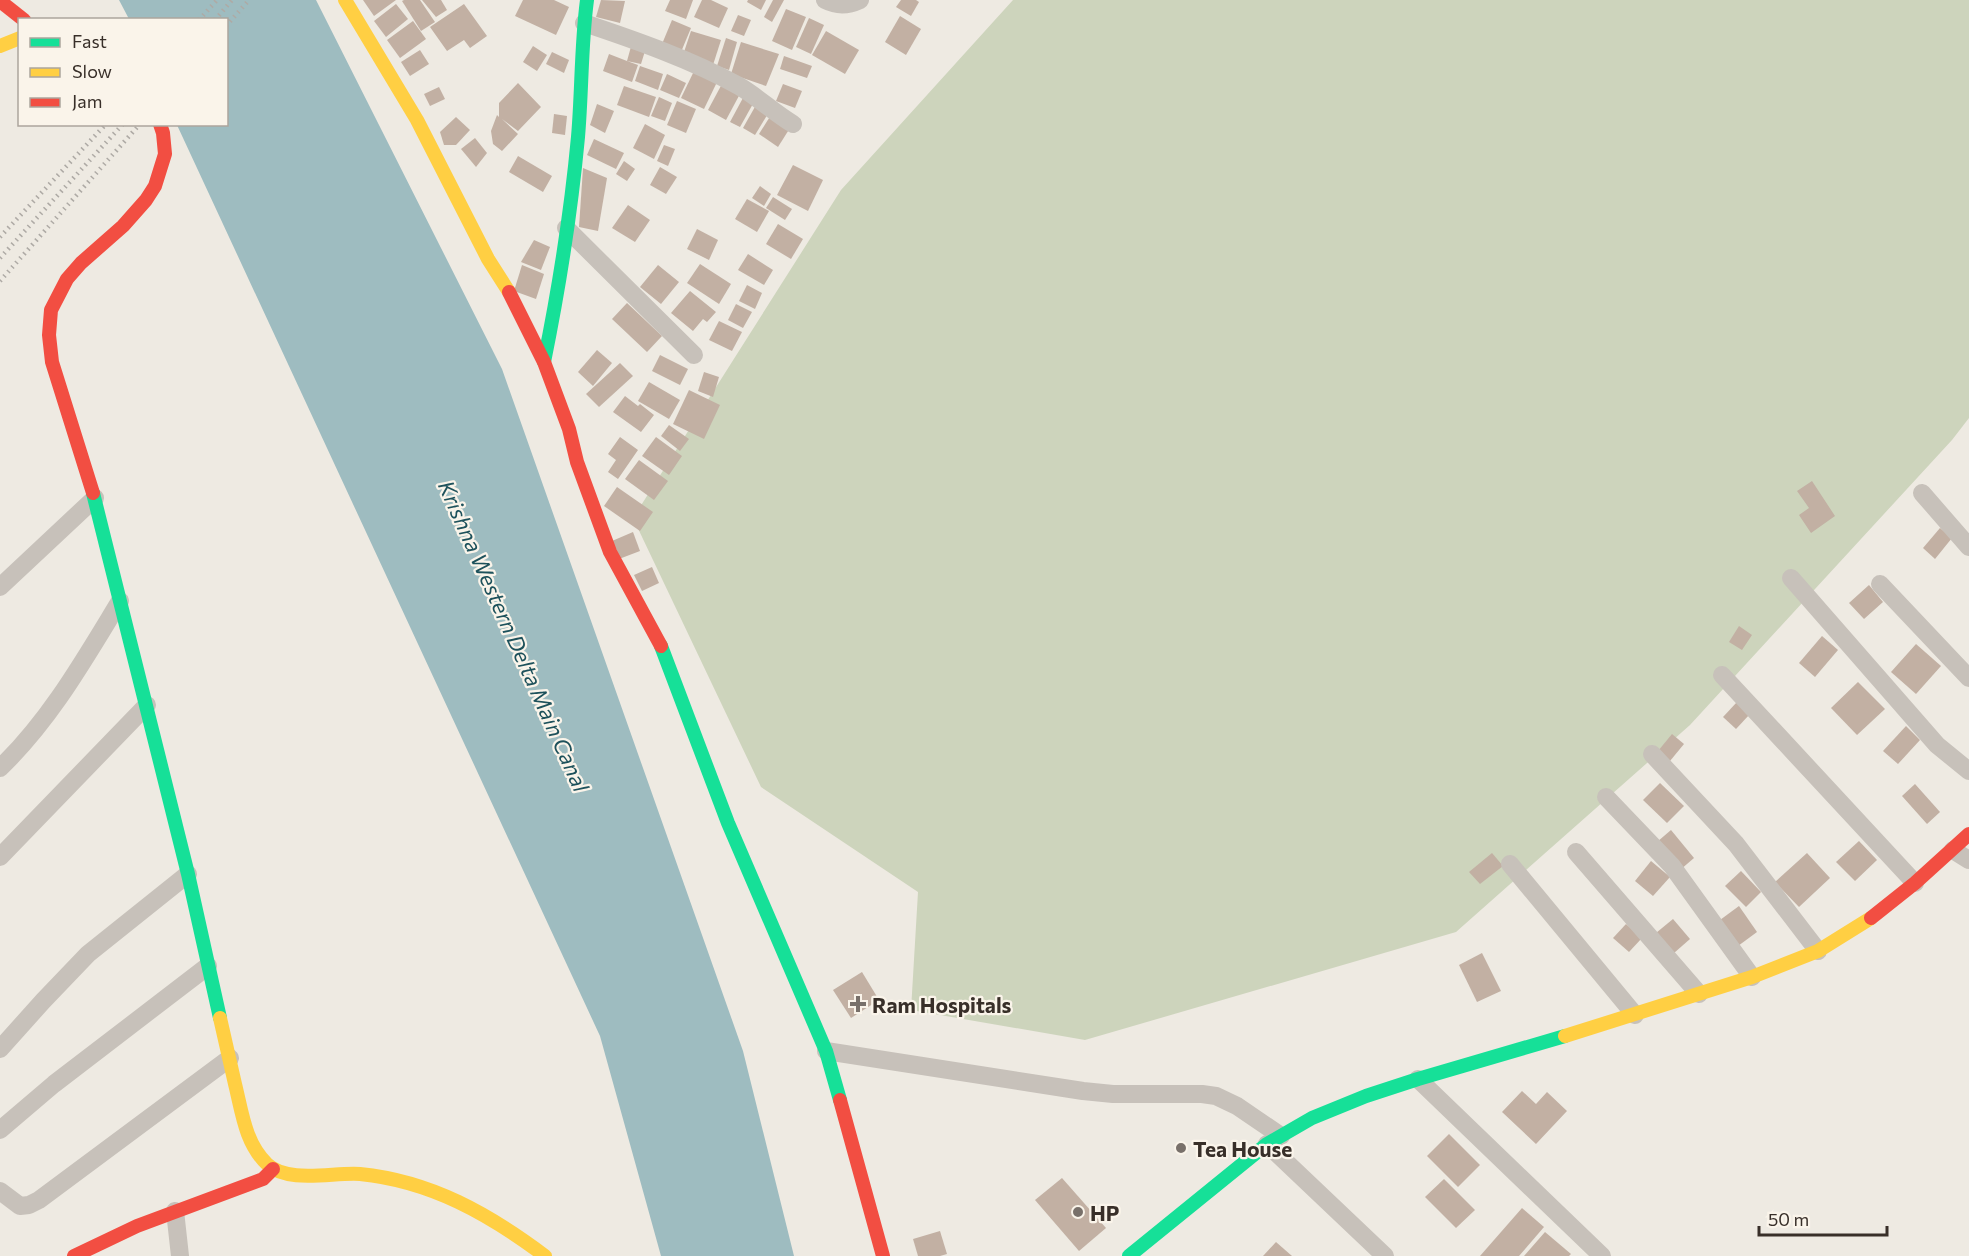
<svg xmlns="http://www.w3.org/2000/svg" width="1969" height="1256" font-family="Commissioner,sans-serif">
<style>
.green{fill:#cdd4bc}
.water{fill:#9ebcc0}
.building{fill:#c2b0a3}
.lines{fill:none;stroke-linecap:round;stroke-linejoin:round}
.street{stroke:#c7c1ba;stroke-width:18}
.fast{stroke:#16e098;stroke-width:14}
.slow{stroke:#ffcf43;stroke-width:14}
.jam{stroke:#f24e42;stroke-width:14}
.rail{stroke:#aeaaa5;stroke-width:4.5;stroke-dasharray:1.5 4.5;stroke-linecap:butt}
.poi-dot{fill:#78706a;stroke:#faf4ea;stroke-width:2}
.labels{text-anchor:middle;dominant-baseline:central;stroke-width:4.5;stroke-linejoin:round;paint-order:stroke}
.poi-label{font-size:21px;font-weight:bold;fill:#382f29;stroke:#faf4ea;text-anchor:start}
.water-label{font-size:22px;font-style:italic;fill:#1d515b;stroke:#faf4ea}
</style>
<rect width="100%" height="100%" fill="#eeeae2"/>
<polygon class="green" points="1013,0 1969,0 1969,418 1952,440 1690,725 1456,932 1085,1040 911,1010 918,892 761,787 633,518 841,190"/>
<polygon class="water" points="119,0 316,0 502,369 743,1051 794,1256 661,1256 600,1036 177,125 226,124 226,20 129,19"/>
<g class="building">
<polygon points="363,0 396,0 374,16"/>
<polygon points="404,0 420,0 435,22 421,31 402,1"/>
<polygon points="422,0 441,0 447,10 436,17"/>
<polygon points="523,0 554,0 569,7 556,35 515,16"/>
<polygon points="601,0 625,1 620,23 596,17"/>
<polygon points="670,0 693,0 686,19 665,11"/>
<polygon points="702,0 711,0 728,8 719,28 694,17"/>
<polygon points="748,0 766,0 761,10 747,2"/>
<polygon points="773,0 784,0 772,22 764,17"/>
<polygon points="901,0 916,0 919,2 911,16 896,7"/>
<polygon points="396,4 408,19 386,37 374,21"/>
<polygon points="464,4 487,36 470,48 464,40 447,51 430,27"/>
<polygon points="786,9 806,17 792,50 772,41"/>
<polygon points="738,15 751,20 744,36 731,31"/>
<polygon points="900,16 921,29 906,55 885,42"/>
<polygon points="809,18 824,25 811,54 796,47"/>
<polygon points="672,20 691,28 681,52 662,44"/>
<polygon points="413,21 426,39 400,58 387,40"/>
<polygon points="691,31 721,40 713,65 683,55"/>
<polygon points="826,31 859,50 845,74 812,55"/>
<polygon points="726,38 737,42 729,70 717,66"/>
<polygon points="741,42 779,54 766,86 731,74"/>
<polygon points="632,43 645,51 641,64 627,61 638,65 632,82 603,71 609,54 627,61"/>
<polygon points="533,46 547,55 537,71 523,62"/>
<polygon points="420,50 429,64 410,76 401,62"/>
<polygon points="552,52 569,60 564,73 546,64"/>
<polygon points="784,56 812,66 807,78 780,69"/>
<polygon points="640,66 663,74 658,90 635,81"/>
<polygon points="695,69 718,80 704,109 681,98"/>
<polygon points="667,74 686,83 679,98 660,90"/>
<polygon points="723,82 741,92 726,120 708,110"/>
<polygon points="518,83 541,107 518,131 502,119 518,134 502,151 493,144 491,131 497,115 499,117 499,103"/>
<polygon points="783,84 802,91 795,108 776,101"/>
<polygon points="624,86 656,97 649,117 617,105"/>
<polygon points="439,87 445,99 430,106 424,94"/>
<polygon points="744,96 754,102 740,127 730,122"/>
<polygon points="659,97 672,103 665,121 651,116"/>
<polygon points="677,101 696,109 686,133 667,125"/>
<polygon points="597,104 614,111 605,133 590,125"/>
<polygon points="756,105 769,112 755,135 743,128"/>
<polygon points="554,114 567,116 565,135 552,133"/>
<polygon points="771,115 790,128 778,147 759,134"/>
<polygon points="456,117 470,130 456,145 444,145 440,132"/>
<polygon points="645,124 665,135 654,159 633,148"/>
<polygon points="475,138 487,153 476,167 461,149"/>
<polygon points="594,139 624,153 616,169 587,155"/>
<polygon points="664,145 675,149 668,166 657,161"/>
<polygon points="518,156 552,176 543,192 509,172"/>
<polygon points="624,161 635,169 627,181 616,174"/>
<polygon points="793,165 823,180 808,211 777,195"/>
<polygon points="660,167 677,177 666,194 650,185"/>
<polygon points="583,168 607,178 598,231 579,227"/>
<polygon points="760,186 771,194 764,206 752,198"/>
<polygon points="773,197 792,209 785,220 766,208"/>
<polygon points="747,199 769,211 757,232 735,219"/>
<polygon points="628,205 650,220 635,242 612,228"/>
<polygon points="778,224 803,239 791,259 766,244"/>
<polygon points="697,229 718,240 709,260 687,249"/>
<polygon points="534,240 550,247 541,270 521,262"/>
<polygon points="748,254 773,270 764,285 738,270"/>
<polygon points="700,264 731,284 719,304 687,283"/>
<polygon points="522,265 544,274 536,299 514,291"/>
<polygon points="658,265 679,282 661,304 640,287"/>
<polygon points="747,285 762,293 755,309 739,301"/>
<polygon points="690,291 716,312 707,322 703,319 693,331 671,313"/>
<polygon points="627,303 662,336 647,352 612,319"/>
<polygon points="736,304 752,312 743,328 728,320"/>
<polygon points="719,321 742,332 732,351 709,340"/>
<polygon points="597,350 612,363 593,386 578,372"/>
<polygon points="660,355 688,369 680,385 652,371"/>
<polygon points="620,363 633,376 599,407 586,394"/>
<polygon points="704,372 719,377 713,397 698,391"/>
<polygon points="649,382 680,400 669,419 638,401"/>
<polygon points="689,390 720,405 704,439 673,424"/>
<polygon points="625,396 638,406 640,404 654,415 641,432 613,412"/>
<polygon points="669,425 689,439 680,451 661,436"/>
<polygon points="620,437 638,450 618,479 608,472 616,460 608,454"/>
<polygon points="656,437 682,456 669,475 642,456"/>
<polygon points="639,460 668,481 654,500 625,479"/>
<polygon points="1812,481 1835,516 1811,533 1799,515 1809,508 1797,491"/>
<polygon points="617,487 653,512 640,531 604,506"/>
<polygon points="1940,528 1952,538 1935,559 1923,548"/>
<polygon points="633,532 640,551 619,559 612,541"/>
<polygon points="652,567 659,583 642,591 634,575"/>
<polygon points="1869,585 1883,602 1864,619 1849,603"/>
<polygon points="1739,626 1752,635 1742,650 1729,642"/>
<polygon points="1822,636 1838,650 1815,677 1799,663"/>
<polygon points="1916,644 1941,666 1916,694 1891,672"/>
<polygon points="1858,682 1885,709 1857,735 1831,708"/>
<polygon points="1737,702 1750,714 1736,729 1723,717"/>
<polygon points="1906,726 1920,740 1898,764 1883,751"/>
<polygon points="1672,734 1684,744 1670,761 1658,751"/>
<polygon points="1660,783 1684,806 1667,823 1643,800"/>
<polygon points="1915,784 1940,812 1927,824 1902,796"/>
<polygon points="1671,830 1694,858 1680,870 1657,842"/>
<polygon points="1859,841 1877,860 1855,881 1836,862"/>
<polygon points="1492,853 1503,866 1480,884 1469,872"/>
<polygon points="1807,853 1830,878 1799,907 1775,882"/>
<polygon points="1651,861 1670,877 1653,896 1635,881"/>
<polygon points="1741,871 1761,892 1746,907 1725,886"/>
<polygon points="1739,906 1757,932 1738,946 1720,920"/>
<polygon points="1673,919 1690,939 1674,953 1656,933"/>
<polygon points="1626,924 1642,938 1629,952 1613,938"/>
<polygon points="1482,953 1501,991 1477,1002 1459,965"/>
<polygon points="862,972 879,1000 851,1018 833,990"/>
<polygon points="1522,1091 1536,1104 1547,1092 1567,1111 1536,1144 1502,1112"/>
<polygon points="1449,1134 1480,1165 1458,1187 1427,1156"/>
<polygon points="1062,1178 1106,1228 1079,1251 1035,1200"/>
<polygon points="1444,1179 1475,1210 1456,1228 1425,1197"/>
<polygon points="1522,1208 1544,1227 1519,1256 1480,1256"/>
<polygon points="940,1231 947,1254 940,1256 918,1256 913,1239"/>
<polygon points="1545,1232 1571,1254 1569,1256 1524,1256"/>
<polygon points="1276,1242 1292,1256 1263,1256"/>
</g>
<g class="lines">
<g class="street">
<path d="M825,0C837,6 847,6 860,0"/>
<path d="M584,23C635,40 692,60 739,86C758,97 774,113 793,124"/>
<polyline points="566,228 694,355"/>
<polyline points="1922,493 1969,547"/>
<polyline points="1791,578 1937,745 1969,771"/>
<polyline points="1880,584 1969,678"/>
<polyline points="0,587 95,498"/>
<polyline points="1722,675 1915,883"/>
<polyline points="1652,754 1736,844 1818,951"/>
<path d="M0,768C50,720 84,660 120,601"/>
<polyline points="1606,797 1672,866 1752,977"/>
<polyline points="1953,850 1969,860"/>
<polyline points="1576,852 1699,994"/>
<polyline points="0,857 147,705"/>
<polyline points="1510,864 1635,1015"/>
<polyline points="0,1049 43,1001 88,954 188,874"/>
<polyline points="826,1051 1083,1091 1113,1094 1202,1094 1216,1096 1237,1106 1281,1136"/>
<polyline points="1418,1079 1602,1256"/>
<polyline points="0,1130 54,1084 208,966"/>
<polyline points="1267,1144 1385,1256"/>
<polyline points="0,1191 20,1206 29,1205 39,1200 230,1058"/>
<polyline points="175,1211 180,1256"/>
</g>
<g class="fast">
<path d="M544,362C559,288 571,212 578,137C582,91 581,45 587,0"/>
<polyline points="93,493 188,874 220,1018"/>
<polyline points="661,646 728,823 826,1051 840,1100"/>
<polyline points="1129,1256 1267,1144 1312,1118 1366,1096 1418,1079 1565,1036"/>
</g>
<g class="slow">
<polyline points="345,0 417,120 488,259 509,292"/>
<polyline points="0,46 20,38"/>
<path d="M220,1018C225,1040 230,1062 235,1084C242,1112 245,1143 267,1164C288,1184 333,1172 360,1174C431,1181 489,1214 545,1256"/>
<polyline points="1565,1036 1752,977 1818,951 1871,918"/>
</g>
<g class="jam">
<polyline points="0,1 24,20"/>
<polyline points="509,292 544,362 569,429 577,462 610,552 661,646"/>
<polyline points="93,493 52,362 49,335 51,310 67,279 81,263 123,226 146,200 155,186 165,154 163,133 160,124"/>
<polyline points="1871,918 1915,883 1969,834"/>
<polyline points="840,1100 883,1256"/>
<polyline points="74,1256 137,1226 263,1179 273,1169"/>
</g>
<g class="rail">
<polyline points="199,20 217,0"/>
<polyline points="215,20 232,0"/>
<polyline points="226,26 249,0"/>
<polyline points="0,237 106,124"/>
<polyline points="0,258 123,124"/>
<polyline points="0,281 140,124"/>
</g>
</g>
<g class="poi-dot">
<path d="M855 995h6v6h6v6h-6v6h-6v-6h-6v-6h6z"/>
<circle cx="1181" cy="1148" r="6"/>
<circle cx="1078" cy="1212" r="6"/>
</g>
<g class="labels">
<g class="poi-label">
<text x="872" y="1004">Ram Hospitals</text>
<text x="1193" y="1148">Tea House</text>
<text x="1090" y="1212">HP</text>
</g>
<g class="water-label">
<text transform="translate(514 636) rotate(66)">Krishna Western Delta Main Canal</text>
</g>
</g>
<rect x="18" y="18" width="210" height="108" fill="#faf4ea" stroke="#aca59d" stroke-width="1.5"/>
<rect x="30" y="38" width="30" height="9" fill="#16e098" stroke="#aca59d" stroke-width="1.5"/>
<text x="72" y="48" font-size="18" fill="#382f29">Fast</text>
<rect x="30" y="68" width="30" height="9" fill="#ffcf43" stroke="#aca59d" stroke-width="1.5"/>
<text x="72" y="78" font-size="18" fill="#382f29">Slow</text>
<rect x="30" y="98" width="30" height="9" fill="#f24e42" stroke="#aca59d" stroke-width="1.5"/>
<text x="72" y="108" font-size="18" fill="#382f29">Jam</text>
<path d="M1759 1226v9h128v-9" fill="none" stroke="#382f29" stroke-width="3"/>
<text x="1768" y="1226" font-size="18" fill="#382f29" stroke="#faf4ea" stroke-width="4.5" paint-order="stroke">50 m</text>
</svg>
